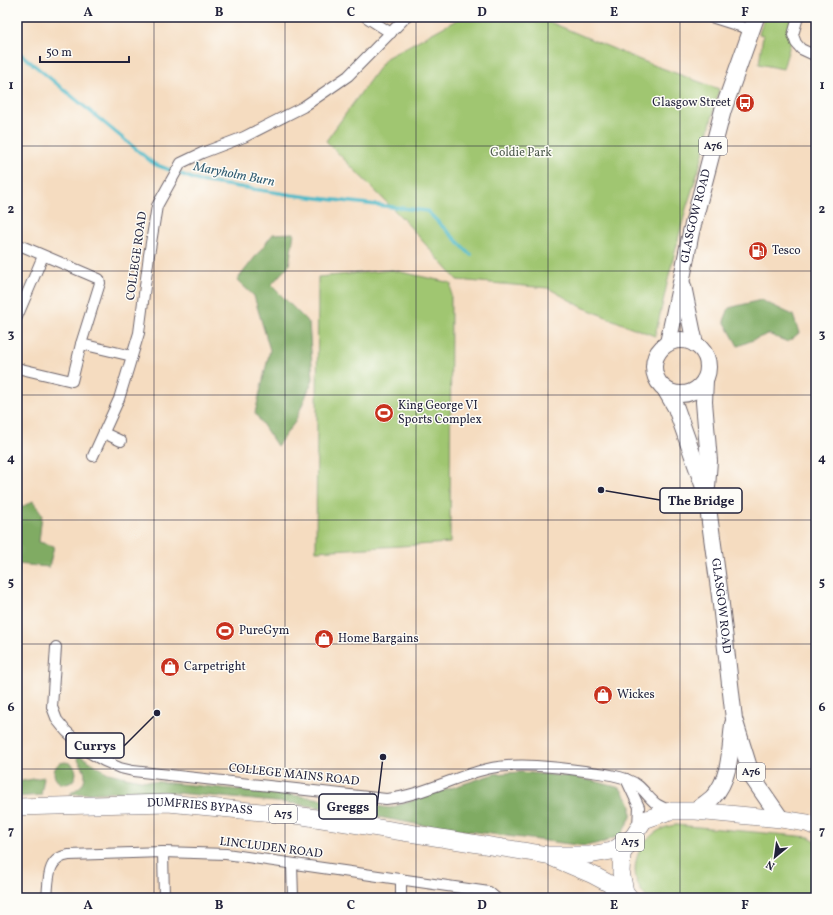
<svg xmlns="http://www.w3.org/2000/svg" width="833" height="915" font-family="Vollkorn,serif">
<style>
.green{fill:#a0c671;stroke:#617456}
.forest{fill:#80ab63;stroke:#51664f}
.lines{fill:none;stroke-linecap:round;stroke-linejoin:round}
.stream{stroke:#4db9c8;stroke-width:3.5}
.minor-casing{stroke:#6c636a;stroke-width:12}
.primary-casing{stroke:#6c636a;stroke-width:18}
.trunk-casing{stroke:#6c636a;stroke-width:18}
.minor{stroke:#fff;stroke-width:10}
.primary{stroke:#fff;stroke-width:16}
.trunk{stroke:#fff;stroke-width:17}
.grid{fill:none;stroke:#22223b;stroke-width:1;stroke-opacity:0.55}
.labels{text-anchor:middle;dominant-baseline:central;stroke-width:3;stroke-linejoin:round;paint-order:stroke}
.shield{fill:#fdfcf7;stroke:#646373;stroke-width:1}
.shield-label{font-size:11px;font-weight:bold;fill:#22223b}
.poi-label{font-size:12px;fill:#22223b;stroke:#fdfcf7;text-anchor:start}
.park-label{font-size:12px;fill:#4e5b4e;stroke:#fdfcf7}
.street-label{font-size:12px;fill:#22223b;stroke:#fdfcf7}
.water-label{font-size:13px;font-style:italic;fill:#335e73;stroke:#fdfcf7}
.leader{fill:none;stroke:#22223b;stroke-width:1.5}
.callout-dot{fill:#22223b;stroke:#fdfcf7;stroke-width:1.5}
.callout{fill:#fdfcf7;stroke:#22223b;stroke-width:1.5}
.callout-label{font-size:13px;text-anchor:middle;font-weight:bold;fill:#22223b}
.neatline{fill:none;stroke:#22223b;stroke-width:1.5}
.grid-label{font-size:13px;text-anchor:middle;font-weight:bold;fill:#22223b}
</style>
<rect width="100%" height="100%" fill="#fdfcf7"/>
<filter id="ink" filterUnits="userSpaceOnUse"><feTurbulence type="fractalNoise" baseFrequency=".025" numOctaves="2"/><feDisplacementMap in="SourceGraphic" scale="8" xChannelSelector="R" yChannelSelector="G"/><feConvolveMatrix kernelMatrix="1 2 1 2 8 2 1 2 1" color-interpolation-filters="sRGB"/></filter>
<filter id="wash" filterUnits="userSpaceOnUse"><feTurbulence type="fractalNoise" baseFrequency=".012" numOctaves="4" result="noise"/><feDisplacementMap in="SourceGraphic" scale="16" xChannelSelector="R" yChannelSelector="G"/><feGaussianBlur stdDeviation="0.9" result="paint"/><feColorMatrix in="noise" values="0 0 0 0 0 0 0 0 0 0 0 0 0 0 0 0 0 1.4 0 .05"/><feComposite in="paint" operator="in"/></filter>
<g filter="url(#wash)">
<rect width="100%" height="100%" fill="#f5dcc0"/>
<g class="green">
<polygon points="462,17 538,17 640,60 719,89 701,162 686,209 671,267 655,336 623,324 582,307 548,288 457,280 404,220 326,141 386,58"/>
<polygon points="764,17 798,17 783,69 759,64 763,35 759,34"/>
<polygon points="392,270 451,283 450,543 316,551 318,277"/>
<path d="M676,825L809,837L816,841V898H647C621,871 641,829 676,825Z"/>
</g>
<g class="forest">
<polygon points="294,233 289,265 271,285 309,323 313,379 295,422 277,446 255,413 270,350 254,296 237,280 273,234"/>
<polygon points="761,300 793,315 799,333 788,342 768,334 738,346 724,321 729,308"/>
<polygon points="33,501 42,514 39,542 54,546 49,567 17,564 17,516 20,508"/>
<path d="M79,755L108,773L140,780L292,795L390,808L494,774L521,772L573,777L598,782L620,788L631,804V817L621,835L604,842L585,846L422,825L356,813L298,804L211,796L164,792H119L70,794C73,791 78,789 81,786C89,776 83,767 77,758Z"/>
<circle cx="65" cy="773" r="11"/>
<polygon points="44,777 41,795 17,797 17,782"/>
</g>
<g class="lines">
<polyline class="stream" points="17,51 154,164 199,181 293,195 427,211 471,255"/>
</g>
</g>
<g filter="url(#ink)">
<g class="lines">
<g class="minor-casing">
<g id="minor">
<polyline points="366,17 391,33"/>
<polyline points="711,17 752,30"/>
<polyline points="798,17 793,35 796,43 801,49 816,56"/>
<polyline points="17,244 99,279 100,283 81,344 72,381 17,368"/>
<polyline points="17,317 43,256"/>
<polyline points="81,344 132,356"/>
<polyline points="104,433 121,441"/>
<polyline points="93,456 119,399 139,333 149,255 157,206 181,163 202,153 244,137 303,107 348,76 406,17"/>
<path d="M56,647L52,707L57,720L66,731L90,753L104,761L120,768L133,771L386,799C421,796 453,777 487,769C516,762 556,767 584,771C598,773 613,774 626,779C642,785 643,792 654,802C658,806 665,808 670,811"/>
<polyline points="626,779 639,807 638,826"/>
<polyline points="163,852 164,898"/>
<polyline points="292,864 293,898"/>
<polyline points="401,879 401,898"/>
<path d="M47,898C49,880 46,858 69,855L163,852L226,854L489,892L496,898"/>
</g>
</g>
<g class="primary-casing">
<g id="primary">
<polyline points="683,286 695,344"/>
<circle cx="681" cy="367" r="27"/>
<path id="s1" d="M668,343L682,278L691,232L723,110L756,17"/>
<polyline points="705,380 704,402 709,461 707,487"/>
<path id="s2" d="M665,389L676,408L706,493L720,596L734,719L752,777L781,819"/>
<path d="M696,811C701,806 708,802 713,797C731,778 730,748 733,724"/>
</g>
</g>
<g class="trunk-casing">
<g id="trunk">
<path id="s3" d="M17,807L168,803L303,816L547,855H589L612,851L633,837"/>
<polyline points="553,858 593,875 625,892"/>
<polyline points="630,898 625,892 621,872 622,854 644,820 670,811 696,811 781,819 807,823 816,827"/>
</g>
</g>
<use href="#minor" class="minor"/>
<use href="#primary" class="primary"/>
<use href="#trunk" class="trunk"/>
</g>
</g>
<path class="grid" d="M154,17V898M285,17V898M416,17V898M548,17V898M680,17V898M17,146H816M17,271H816M17,395H816M17,520H816M17,644H816M17,769H816"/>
<defs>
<g id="bus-disc" transform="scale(1)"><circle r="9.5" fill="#c8321e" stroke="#fdfcf7"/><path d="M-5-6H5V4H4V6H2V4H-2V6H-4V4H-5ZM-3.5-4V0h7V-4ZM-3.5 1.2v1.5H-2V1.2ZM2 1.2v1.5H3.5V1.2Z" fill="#fff"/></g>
<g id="fuel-disc" transform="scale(1)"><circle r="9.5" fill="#c8321e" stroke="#fdfcf7"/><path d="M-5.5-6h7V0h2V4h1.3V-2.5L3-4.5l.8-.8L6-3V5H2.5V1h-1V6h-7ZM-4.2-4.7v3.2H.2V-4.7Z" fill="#fff"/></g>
<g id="stadium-disc" transform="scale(1)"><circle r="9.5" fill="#c8321e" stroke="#fdfcf7"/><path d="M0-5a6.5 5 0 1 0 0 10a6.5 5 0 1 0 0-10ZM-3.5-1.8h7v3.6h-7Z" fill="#fff"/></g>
<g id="shop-disc" transform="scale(1)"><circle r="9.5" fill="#c8321e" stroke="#fdfcf7"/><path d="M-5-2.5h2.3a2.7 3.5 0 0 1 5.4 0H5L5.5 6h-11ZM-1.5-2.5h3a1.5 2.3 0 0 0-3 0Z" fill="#fff"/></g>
</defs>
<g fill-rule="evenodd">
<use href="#bus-disc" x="745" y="103"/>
<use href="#fuel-disc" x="758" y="251"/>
<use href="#stadium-disc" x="384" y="413"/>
<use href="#stadium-disc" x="225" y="631"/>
<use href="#shop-disc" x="324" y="639"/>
<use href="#shop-disc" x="170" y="667"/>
<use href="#shop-disc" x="603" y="695"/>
</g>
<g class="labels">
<g class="shield">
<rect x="699" y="137" width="28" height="18" rx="3"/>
<rect x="737" y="763" width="28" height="18" rx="3"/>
<rect x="269" y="805" width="28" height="18" rx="3"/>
<rect x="616" y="833" width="28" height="18" rx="3"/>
</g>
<g class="shield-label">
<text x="713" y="146">A76</text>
<text x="751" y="772">A76</text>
<text x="283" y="814">A75</text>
<text x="630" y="842">A75</text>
</g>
<g class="poi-label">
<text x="731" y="103" text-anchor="end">Glasgow Street</text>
<text x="772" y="251">Tesco</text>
<text x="398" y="406">King George VI<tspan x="398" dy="14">Sports Complex</tspan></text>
<text x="239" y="631">PureGym</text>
<text x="338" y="639">Home Bargains</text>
<text x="184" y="667">Carpetright</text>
<text x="617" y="695">Wickes</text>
</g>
<g class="park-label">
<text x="521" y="153">Goldie Park</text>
</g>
<g class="street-label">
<text stroke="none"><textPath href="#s1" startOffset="130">GLASGOW ROAD</textPath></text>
<text transform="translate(137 256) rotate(-82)">COLLEGE ROAD</text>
<text stroke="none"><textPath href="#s2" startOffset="226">GLASGOW ROAD</textPath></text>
<text transform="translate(294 775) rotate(6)">COLLEGE MAINS ROAD</text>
<text stroke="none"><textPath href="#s3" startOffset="183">DUMFRIES BYPASS</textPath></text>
<text transform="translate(271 848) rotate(7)">LINCLUDEN ROAD</text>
</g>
<g class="water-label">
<text transform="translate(234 175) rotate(11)">Maryholm Burn</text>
</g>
</g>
<path class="leader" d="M601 490L660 500M157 713L124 746M383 757L377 806"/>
<g class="callout-dot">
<circle cx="601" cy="490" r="4"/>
<circle cx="157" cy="713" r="4"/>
<circle cx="383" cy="757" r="4"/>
</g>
<g class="callout">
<rect x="660" y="488" width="82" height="25" rx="4"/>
<rect x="66" y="733" width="58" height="25" rx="4"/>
<rect x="319" y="794" width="58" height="25" rx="4"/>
</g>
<g class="callout-label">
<text x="701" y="505">The Bridge</text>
<text x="95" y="750">Currys</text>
<text x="348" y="811">Greggs</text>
</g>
<rect width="833" height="915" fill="none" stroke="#fdfcf7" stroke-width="44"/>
<g transform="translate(775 857) rotate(209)" stroke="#fdfcf7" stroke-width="3" paint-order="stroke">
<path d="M0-3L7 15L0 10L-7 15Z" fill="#22223b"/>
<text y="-6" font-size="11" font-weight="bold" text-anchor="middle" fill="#22223b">N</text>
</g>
<path d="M40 56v6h89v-6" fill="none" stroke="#22223b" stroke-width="2"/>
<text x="46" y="56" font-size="12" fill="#22223b" stroke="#fdfcf7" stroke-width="3" paint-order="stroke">50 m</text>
<rect x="22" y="22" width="789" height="871" class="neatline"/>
<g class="grid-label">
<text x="88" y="16">A</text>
<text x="219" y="16">B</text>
<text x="351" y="16">C</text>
<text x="482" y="16">D</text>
<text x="614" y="16">E</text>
<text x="745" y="16">F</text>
<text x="11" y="89">1</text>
<text x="822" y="89">1</text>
<text x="11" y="213">2</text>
<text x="822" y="213">2</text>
<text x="11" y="338">3</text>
<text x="822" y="338">3</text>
<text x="11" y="462">4</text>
<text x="822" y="462">4</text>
<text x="11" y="586">5</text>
<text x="822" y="586">5</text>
<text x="11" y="711">6</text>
<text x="822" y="711">6</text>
<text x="11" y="835">7</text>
<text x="822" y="835">7</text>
<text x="88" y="909">A</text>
<text x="219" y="909">B</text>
<text x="351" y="909">C</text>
<text x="482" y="909">D</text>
<text x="614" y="909">E</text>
<text x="745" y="909">F</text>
</g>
</svg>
